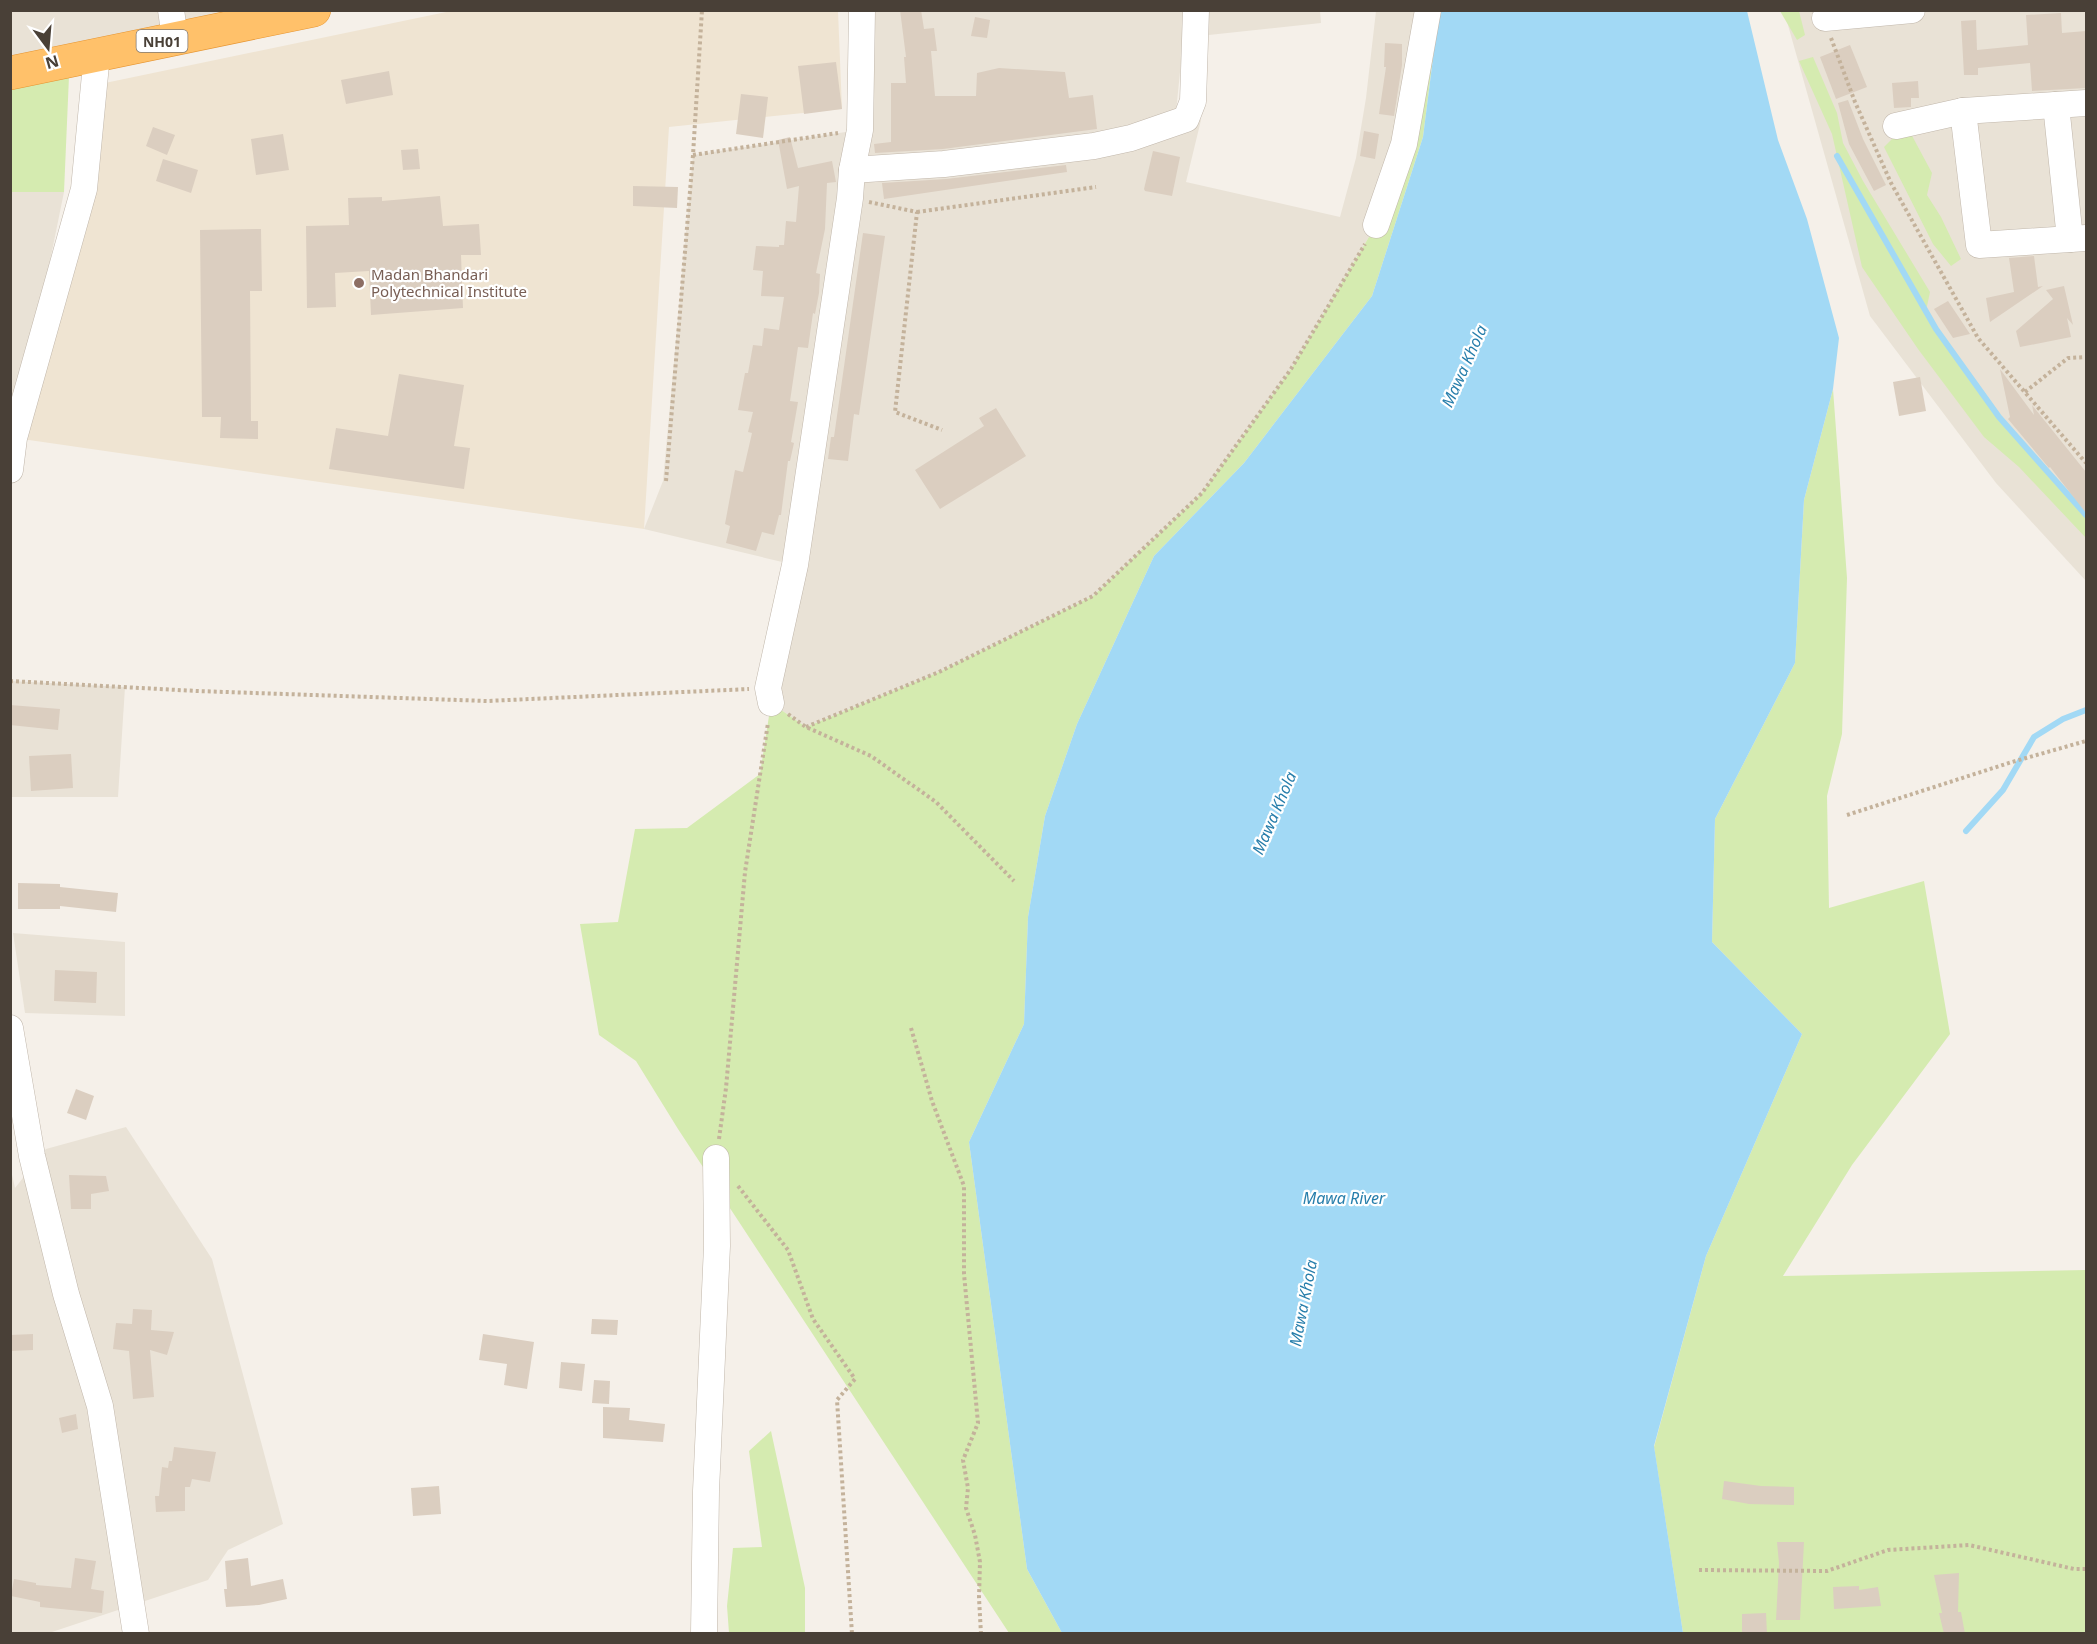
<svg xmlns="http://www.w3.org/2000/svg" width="2097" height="1644" font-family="'Noto Sans',sans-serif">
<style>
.residential{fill:#e9e2d6}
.education{fill:#efe4d2}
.green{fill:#d5ebb0}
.water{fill:#a2d9f5}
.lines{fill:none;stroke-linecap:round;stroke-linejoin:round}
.stream{stroke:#a2d9f5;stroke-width:6}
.building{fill:#dbcec0}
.minor-casing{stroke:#c1b7ab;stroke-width:27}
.highway-casing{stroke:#e69532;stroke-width:34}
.path{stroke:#c4b29b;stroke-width:4;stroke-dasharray:3 3;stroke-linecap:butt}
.minor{stroke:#fff;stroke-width:26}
.highway{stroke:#ffc16a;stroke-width:33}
.education-dot{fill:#8d6e63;stroke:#fff;stroke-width:2}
.labels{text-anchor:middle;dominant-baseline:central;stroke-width:4.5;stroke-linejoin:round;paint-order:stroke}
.shield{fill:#fff;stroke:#807973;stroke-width:1.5}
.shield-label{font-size:14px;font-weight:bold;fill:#494037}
.education-label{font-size:15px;fill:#785e54;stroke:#fff;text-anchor:start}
.water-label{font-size:16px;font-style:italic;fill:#277eab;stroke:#fff}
</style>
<rect width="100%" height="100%" fill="#f5f0e9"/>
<g class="residential">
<polygon points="10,11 282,11 11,67"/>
<polygon points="865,11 1320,11 1321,23 1190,37 1181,62 1176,112 1201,120 1186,182 1340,217 1356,158 1366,98 1376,11 1428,11 1376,225 1291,369 1202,493 1093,596 939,672 806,727 771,703 795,565 644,529 663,481 693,155 859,130"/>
<polygon points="1784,11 2086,11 2086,581 1996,483 1870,316"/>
<polygon points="11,192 64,192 14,438 11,470"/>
<polygon points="11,681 125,687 118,797 11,797"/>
<polygon points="13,933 125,942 125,1016 25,1013"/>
<polygon points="126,1127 212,1259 283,1524 228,1550 208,1580 49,1633 11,1633 10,1166 15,1188 46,1149"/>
</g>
<polygon class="education" points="451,11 838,11 842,109 669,127 644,529 22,439 105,83"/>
<g class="green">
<polygon points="1439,11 1423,137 1372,296 1244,463 1154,556 1077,724 1045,816 1028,917 1024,1024 969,1142 1027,1569 1062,1633 1009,1633 678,1129 636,1061 599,1035 580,924 618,922 635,829 687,828 760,774 771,703 806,727 939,672 1093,596 1202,493 1291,369 1376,225"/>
<polygon points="1780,11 1799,11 1805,35 1797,40"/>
<polygon points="70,53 64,192 11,192 10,67"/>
<path d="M1813,57L1837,113L1843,143L1863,181L1930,292L1926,311C1969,387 2029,451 2086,515V538L2019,467L1984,437L1918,349L1862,267L1832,134L1799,61Z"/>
<polygon points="1899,132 1910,132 1932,173 1927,195 1941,217 1961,259 1951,266 1933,244 1884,147"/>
<polygon points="1833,389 1847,578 1842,734 1827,796 1829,908 1924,881 1950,1034 1852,1165 1783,1276 2086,1270 2086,1633 1683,1633 1654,1447 1706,1256 1802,1034 1712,942 1715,819 1795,663 1804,500"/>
<polygon points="771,1431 805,1588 805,1633 729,1633 727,1606 733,1548 762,1547 749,1451"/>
</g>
<polygon class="water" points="1439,11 1747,11 1778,140 1807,219 1839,338 1833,389 1804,500 1795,663 1715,819 1712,942 1802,1034 1706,1256 1654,1446 1683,1633 1062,1633 1027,1569 969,1142 1024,1024 1028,917 1045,816 1077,724 1154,556 1244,463 1372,296 1423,137"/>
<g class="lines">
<g class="stream">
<polyline points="1837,156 1936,329 1999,417 2086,515"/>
<polyline points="1966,831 2003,790 2034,737 2063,719 2086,710"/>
</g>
</g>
<g class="building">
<polygon points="900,10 921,10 924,29 934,28 937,51 931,51 935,96 976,96 977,73 999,68 1065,72 1069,98 1093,95 1097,129 943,149 875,153 874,144 891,142 891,83 906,83 904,57 906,57"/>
<polygon points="2061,13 2062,33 2086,31 2086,88 2032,91 2030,63 1978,68 1978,75 1964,75 1961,21 1976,20 1977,50 2028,45 2026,15"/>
<polygon points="975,17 990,20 987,38 971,36"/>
<polygon points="1385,43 1402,44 1402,65 1394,116 1379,114 1386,67 1384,67"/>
<polygon points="1850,45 1867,87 1836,99 1820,57"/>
<polygon points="836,62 842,109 804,114 798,66"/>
<polygon points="389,71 393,95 346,104 341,80"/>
<polygon points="1918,81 1919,98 1911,98 1911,107 1894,108 1892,83"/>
<polygon points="741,94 768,97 763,138 736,134"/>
<polygon points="1848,100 1863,139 1886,185 1874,191 1849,144 1838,103"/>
<polygon points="153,127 175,135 167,155 146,146"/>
<polygon points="1364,131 1379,134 1375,159 1360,156"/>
<polygon points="283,134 289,170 256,175 251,139"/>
<polygon points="790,137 798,168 832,161 836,182 827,183 825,229 816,273 820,274 819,293 815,314 813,313 808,348 798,347 790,401 798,402 791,442 794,443 790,461 788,461 781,515 779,515 774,535 762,532 756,551 726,543 730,526 725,524 735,470 743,472 752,433 748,432 753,412 738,410 745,373 748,373 753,345 762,346 764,328 779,330 784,297 761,296 763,271 753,270 756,246 779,247 779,245 784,245 786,221 796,222 799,186 787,189 778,140"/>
<polygon points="418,149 420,169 403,170 401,150"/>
<polygon points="1153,151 1180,157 1172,196 1145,191 1144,189"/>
<polygon points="163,159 198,170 191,193 156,181"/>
<polygon points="1066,165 1067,172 884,199 882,183 946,179"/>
<polygon points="633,186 678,187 677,208 633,206"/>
<polygon points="440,196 443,226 479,224 481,255 461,255 463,308 371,315 369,271 335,273 336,307 307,308 306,226 349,225 348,198 382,197 382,201"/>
<polygon points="261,229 262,291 250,291 251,421 258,421 258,439 220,438 221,417 202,417 200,230"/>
<polygon points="863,233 885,236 859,415 854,414 848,461 828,459 831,437 834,437"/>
<polygon points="2034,256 2038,287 2043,286 1990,322 1986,298 2014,292 2009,258"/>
<polygon points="2064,286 2073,325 2067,318 2071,337 2020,347 2016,331 2053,299 2046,290"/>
<polygon points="1948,301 1970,334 1953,338 1934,309"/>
<polygon points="2000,369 2034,415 2032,405 2086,472 2086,513 2050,467 2049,468 2008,419 2010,417"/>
<polygon points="399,374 464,385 454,446 470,448 464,489 329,469 336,428 388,436"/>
<polygon points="1920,377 1926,411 1899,416 1893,382"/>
<polygon points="996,408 1026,456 940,509 915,470 984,426 979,418"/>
<polygon points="10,705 60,709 58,730 10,725"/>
<polygon points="71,754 73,788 31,791 29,756"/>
<polygon points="18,883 60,884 60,887 118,893 116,912 60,906 60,909 18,909"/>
<polygon points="55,970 97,972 96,1003 54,1001"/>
<polygon points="76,1089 94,1096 86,1120 67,1113"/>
<polygon points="69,1175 106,1176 109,1191 91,1194 91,1209 71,1209"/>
<polygon points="133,1309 152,1310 151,1330 174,1332 167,1355 150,1350 154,1397 133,1399 129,1351 113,1349 116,1323 132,1324"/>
<polygon points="592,1319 618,1320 617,1335 591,1334"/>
<polygon points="33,1334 33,1350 10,1351 10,1335"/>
<polygon points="483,1334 534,1342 527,1389 504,1385 507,1364 479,1360"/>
<polygon points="561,1362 585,1364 582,1391 559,1388"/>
<polygon points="594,1380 610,1381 609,1404 592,1403"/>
<polygon points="603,1407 630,1408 629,1420 665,1424 663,1442 603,1438"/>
<polygon points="76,1414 78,1429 62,1433 59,1418"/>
<polygon points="174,1447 216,1452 210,1482 192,1479 190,1487 185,1487 185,1511 156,1512 155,1496 159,1496 162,1467 168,1468 169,1461 172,1461"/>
<polygon points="1724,1481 1761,1486 1794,1487 1794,1505 1749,1504 1722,1499"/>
<polygon points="439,1486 441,1514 413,1516 411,1488"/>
<polygon points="1777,1542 1804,1542 1800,1620 1776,1620 1779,1563"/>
<polygon points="75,1558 96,1561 91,1589 104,1591 102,1613 40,1607 40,1602 11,1596 14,1579 36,1583 36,1585 71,1588"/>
<polygon points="248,1558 251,1586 283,1579 287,1599 259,1605 226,1607 224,1589 227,1589 225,1561"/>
<polygon points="1959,1573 1958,1612 1961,1612 1965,1634 1944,1634 1939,1613 1942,1613 1934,1575"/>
<polygon points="1859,1586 1859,1590 1878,1587 1881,1606 1834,1609 1833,1587"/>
<polygon points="1766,1613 1767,1634 1742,1634 1742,1614"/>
</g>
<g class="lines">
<g class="minor-casing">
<g id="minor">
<polyline points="171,10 175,38"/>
<polyline points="1825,18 1912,10"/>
<polyline points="2056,105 2070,239"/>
<polyline points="1963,111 1979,245 2086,238"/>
<polyline points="1896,126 1963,111 2086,103"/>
<polyline points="852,170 944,164 1094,146 1131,138 1186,119 1193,101 1196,10"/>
<polyline points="1376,225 1404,144 1428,10"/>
<polyline points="10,470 14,438 84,189 97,54"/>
<polyline points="771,703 768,688 795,565 850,198 852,170 860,130 862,10"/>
<polyline points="10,1028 32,1156 66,1294 100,1406 136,1634"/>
<polyline points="704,1634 706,1491 717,1246 716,1158"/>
</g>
</g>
<g class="highway-casing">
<polyline id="highway" points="10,73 314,10"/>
</g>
<g class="path">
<polyline points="1831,38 1855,102 1891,183 1978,338 2086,463"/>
<polyline points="693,155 838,133"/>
<polyline points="869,202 917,212 895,412 942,430"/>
<polyline points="917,212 1096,187"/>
<polyline points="2025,392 2068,358 2086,357"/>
<polyline points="666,481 693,155 702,10"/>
<polyline points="10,681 197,691 487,701 749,689"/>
<polyline points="788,714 806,727 871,756 936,802 1014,881"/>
<polyline points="806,727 939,672 1093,596 1202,493 1291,369 1365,244"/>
<polyline points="1847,815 2012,762 2086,741"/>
<polyline points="911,1028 932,1101 964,1186 964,1274 978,1423 963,1460 968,1488 966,1508 975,1535 980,1562 979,1598 981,1634"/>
<polyline points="719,1139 726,1088 745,872 768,723"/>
<polyline points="738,1186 788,1250 813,1319 855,1379 837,1400 852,1634"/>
<polyline points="1699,1570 1827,1571 1888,1550 1969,1545 2074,1569 2086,1569"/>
</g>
<use href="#minor" class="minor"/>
<use href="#highway" class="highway"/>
</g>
<circle class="education-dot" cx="359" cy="283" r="6"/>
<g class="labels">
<rect class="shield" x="136.5" y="30" width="51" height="22" rx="4.5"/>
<g class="shield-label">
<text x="162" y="41">NH01</text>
</g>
<g class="education-label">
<text x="371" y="274">Madan Bhandari<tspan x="371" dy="17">Polytechnical Institute</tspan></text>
</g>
<g class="water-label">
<text transform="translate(1464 366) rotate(-66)">Mawa Khola</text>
<text transform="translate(1274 813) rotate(-67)">Mawa Khola</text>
<text x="1344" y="1198">Mawa River</text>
<text transform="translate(1303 1303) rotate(-79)">Mawa Khola</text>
</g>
</g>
<rect width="2097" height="1644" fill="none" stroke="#494037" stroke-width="24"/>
<g transform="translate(48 48) rotate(164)" stroke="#ffffff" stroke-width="4.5" paint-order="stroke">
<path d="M0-4.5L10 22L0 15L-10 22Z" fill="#494037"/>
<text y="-9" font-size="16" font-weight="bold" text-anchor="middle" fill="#494037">N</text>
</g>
</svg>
